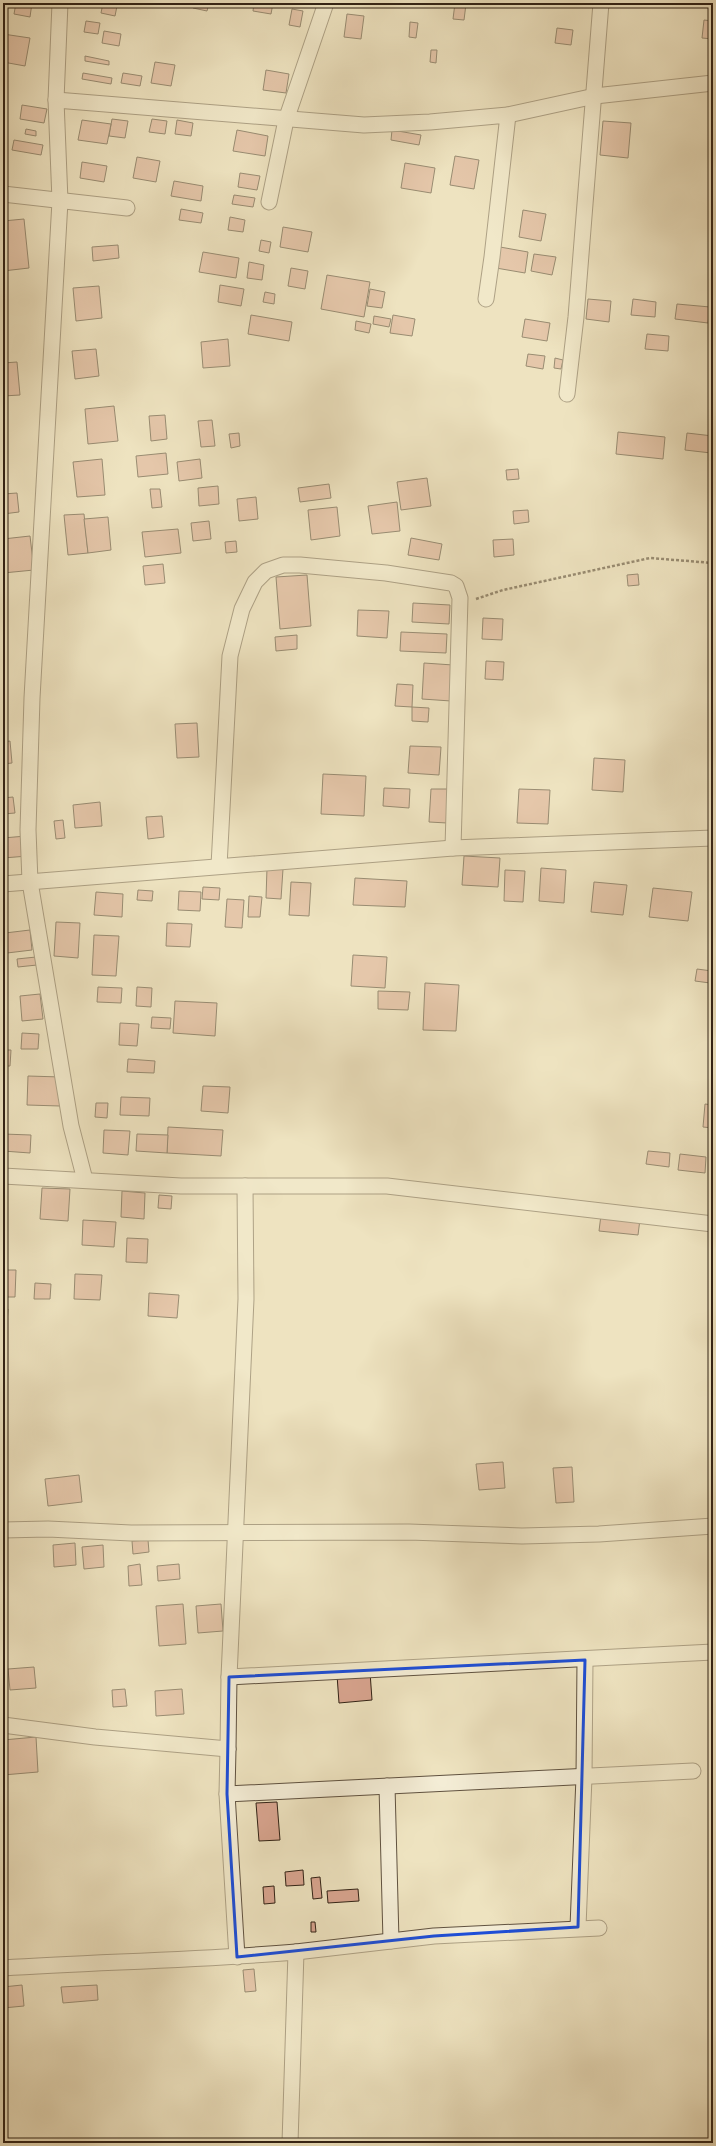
<svg xmlns="http://www.w3.org/2000/svg" width="716" height="2146" font-family="'IM FELL English',serif">
<style>
.building{fill:#d9a590;stroke:#312215}
.lines{fill:none;stroke-linecap:round;stroke-linejoin:round}
.street-casing{stroke:#605240;stroke-width:17}
.path{stroke:#312215;stroke-width:2.5;stroke-dasharray:3 2;stroke-linecap:butt}
.street{stroke:#f4edd6;stroke-width:15}
.marked{fill:none;stroke:#1d4ed8;stroke-width:3;stroke-linejoin:round}
</style>
<rect width="100%" height="100%" fill="#eee3c0"/>
<filter id="stains"><feTurbulence type="fractalNoise" baseFrequency=".005" numOctaves="4"/><feColorMatrix values="0 0 0 0 .2 0 0 0 0 .09 0 0 0 0 .02 0 0 0 .5 -.17"/></filter>
<radialGradient id="worn" r=".72"><stop offset=".6" stop-color="#630" stop-opacity="0"/><stop offset="1" stop-color="#630" stop-opacity=".3"/></radialGradient>
<g class="building">
<polygon points="16,3 32,3 30,17 14,14"/>
<polygon points="103,3 117,6 115,16 101,13"/>
<polygon points="194,3 209,3 207,11 193,8"/>
<polygon points="254,3 273,3 271,14 253,11"/>
<polygon points="455,3 466,4 464,20 453,19"/>
<polygon points="292,9 303,11 300,27 289,25"/>
<polygon points="347,14 364,16 361,39 344,37"/>
<polygon points="704,20 713,21 713,39 702,38"/>
<polygon points="86,21 100,23 98,34 84,32"/>
<polygon points="410,22 418,23 416,38 409,37"/>
<polygon points="557,28 573,30 571,45 555,43"/>
<polygon points="104,31 121,34 119,46 102,43"/>
<polygon points="3,34 30,38 25,66 3,62"/>
<polygon points="431,50 437,50 436,63 430,62"/>
<polygon points="85,56 109,61 109,65 85,61"/>
<polygon points="155,62 175,65 171,86 151,83"/>
<polygon points="266,70 289,74 286,93 263,90"/>
<polygon points="83,73 112,78 111,84 82,79"/>
<polygon points="123,73 142,76 140,86 121,83"/>
<polygon points="22,105 47,109 44,123 20,119"/>
<polygon points="112,119 128,121 125,138 109,136"/>
<polygon points="152,119 167,121 165,134 149,132"/>
<polygon points="82,120 111,124 107,144 78,140"/>
<polygon points="177,120 193,123 191,136 175,134"/>
<polygon points="603,121 631,123 628,158 600,155"/>
<polygon points="26,129 36,131 36,136 25,134"/>
<polygon points="237,130 268,136 265,156 233,151"/>
<polygon points="392,130 421,135 419,145 391,140"/>
<polygon points="14,140 43,145 41,155 12,150"/>
<polygon points="455,156 479,160 474,189 450,185"/>
<polygon points="137,157 160,161 156,182 133,178"/>
<polygon points="82,162 107,166 104,182 80,178"/>
<polygon points="405,163 435,168 431,193 401,188"/>
<polygon points="240,173 260,176 257,190 238,187"/>
<polygon points="174,181 203,186 201,201 171,196"/>
<polygon points="234,195 255,198 253,207 232,204"/>
<polygon points="181,209 203,213 201,223 179,220"/>
<polygon points="523,210 546,214 541,241 519,237"/>
<polygon points="230,217 245,220 243,232 228,230"/>
<polygon points="24,219 29,268 3,271 3,221"/>
<polygon points="283,227 312,232 308,252 280,247"/>
<polygon points="261,240 271,242 269,253 259,251"/>
<polygon points="118,245 119,258 93,261 92,247"/>
<polygon points="500,247 528,252 525,273 496,268"/>
<polygon points="203,252 239,258 236,278 199,272"/>
<polygon points="534,254 556,257 552,275 531,271"/>
<polygon points="249,262 264,265 262,280 247,278"/>
<polygon points="291,268 308,271 305,289 288,286"/>
<polygon points="327,275 370,282 364,317 321,309"/>
<polygon points="220,285 244,289 241,306 218,302"/>
<polygon points="99,286 102,318 76,321 73,288"/>
<polygon points="370,289 385,292 382,308 367,306"/>
<polygon points="265,292 275,294 274,304 263,302"/>
<polygon points="588,299 611,301 609,322 586,319"/>
<polygon points="633,299 656,302 655,317 631,315"/>
<polygon points="677,304 710,307 708,323 675,319"/>
<polygon points="251,315 292,322 289,341 248,334"/>
<polygon points="393,315 415,319 412,336 390,333"/>
<polygon points="374,316 391,319 389,327 373,324"/>
<polygon points="525,319 550,323 547,341 522,337"/>
<polygon points="356,321 371,324 369,333 355,330"/>
<polygon points="647,334 669,336 668,351 645,349"/>
<polygon points="228,339 230,366 203,368 201,342"/>
<polygon points="96,349 99,376 75,379 72,351"/>
<polygon points="528,354 545,356 543,369 526,366"/>
<polygon points="555,358 563,360 561,369 554,368"/>
<polygon points="17,362 20,395 3,396 3,363"/>
<polygon points="114,406 118,441 88,444 85,409"/>
<polygon points="165,415 167,439 151,441 149,416"/>
<polygon points="212,420 215,446 201,447 198,421"/>
<polygon points="618,432 665,437 663,459 616,454"/>
<polygon points="239,433 240,446 231,448 229,434"/>
<polygon points="687,433 713,436 711,453 685,450"/>
<polygon points="166,453 168,474 138,477 136,456"/>
<polygon points="102,459 105,495 77,497 73,462"/>
<polygon points="200,459 202,478 179,481 177,462"/>
<polygon points="518,469 519,479 507,480 506,470"/>
<polygon points="427,478 431,506 401,510 397,482"/>
<polygon points="329,484 331,498 300,502 298,488"/>
<polygon points="218,486 219,504 199,506 198,488"/>
<polygon points="150,489 160,489 162,507 152,508"/>
<polygon points="17,493 19,512 3,514 3,494"/>
<polygon points="256,497 258,519 239,521 237,499"/>
<polygon points="397,502 400,531 372,534 368,506"/>
<polygon points="337,507 340,536 311,540 308,510"/>
<polygon points="528,510 529,522 514,524 513,511"/>
<polygon points="84,514 88,553 68,555 64,515"/>
<polygon points="108,517 111,550 88,553 84,519"/>
<polygon points="209,521 211,539 193,541 191,523"/>
<polygon points="178,529 181,553 145,557 142,532"/>
<polygon points="30,536 34,570 3,573 3,539"/>
<polygon points="411,538 442,544 439,560 408,555"/>
<polygon points="513,539 514,555 494,557 493,540"/>
<polygon points="236,541 237,552 226,553 225,542"/>
<polygon points="163,564 165,583 145,585 143,566"/>
<polygon points="638,574 639,585 628,586 627,575"/>
<polygon points="307,575 311,626 280,629 276,577"/>
<polygon points="413,603 450,605 449,624 412,622"/>
<polygon points="358,610 389,611 387,638 357,636"/>
<polygon points="483,618 503,619 502,640 482,639"/>
<polygon points="401,632 447,634 446,653 400,651"/>
<polygon points="297,635 297,649 276,651 275,637"/>
<polygon points="3,641 6,673 3,673"/>
<polygon points="486,661 504,662 503,680 485,679"/>
<polygon points="424,663 453,665 451,701 422,699"/>
<polygon points="397,684 413,685 412,707 395,706"/>
<polygon points="412,707 429,708 428,722 412,721"/>
<polygon points="197,723 199,757 177,758 175,724"/>
<polygon points="10,741 12,763 3,764 3,742"/>
<polygon points="410,746 441,747 439,775 408,773"/>
<polygon points="594,758 625,760 623,792 592,790"/>
<polygon points="323,774 366,776 364,816 321,814"/>
<polygon points="384,788 410,789 409,808 383,806"/>
<polygon points="431,789 449,789 447,823 429,822"/>
<polygon points="519,789 550,790 548,824 517,823"/>
<polygon points="13,797 15,813 3,814 3,798"/>
<polygon points="100,802 102,826 75,828 73,805"/>
<polygon points="162,816 164,837 148,839 146,817"/>
<polygon points="63,820 65,838 56,839 54,821"/>
<polygon points="26,836 28,856 3,858 3,838"/>
<polygon points="464,856 500,858 498,887 462,885"/>
<polygon points="267,868 283,869 281,899 266,898"/>
<polygon points="541,868 566,870 564,903 539,901"/>
<polygon points="505,870 525,871 523,902 504,901"/>
<polygon points="355,878 407,881 405,907 353,905"/>
<polygon points="291,882 311,883 309,916 289,915"/>
<polygon points="594,882 627,885 623,915 591,912"/>
<polygon points="203,887 220,888 219,900 202,899"/>
<polygon points="653,888 692,892 688,921 649,917"/>
<polygon points="138,890 153,891 152,901 137,900"/>
<polygon points="179,891 201,892 200,911 178,910"/>
<polygon points="96,892 123,894 122,917 94,915"/>
<polygon points="249,896 262,897 260,917 248,917"/>
<polygon points="227,899 244,900 242,928 225,927"/>
<polygon points="56,922 80,923 78,958 54,956"/>
<polygon points="167,923 192,924 190,947 166,946"/>
<polygon points="30,930 32,950 7,953 5,933"/>
<polygon points="94,935 119,936 116,976 92,975"/>
<polygon points="353,955 387,957 385,988 351,986"/>
<polygon points="36,957 37,965 18,967 17,959"/>
<polygon points="697,969 712,971 710,983 695,981"/>
<polygon points="425,983 459,985 456,1031 423,1030"/>
<polygon points="98,987 122,988 121,1003 97,1002"/>
<polygon points="137,987 152,988 151,1007 136,1006"/>
<polygon points="378,991 410,992 408,1010 378,1009"/>
<polygon points="40,994 43,1019 22,1021 20,996"/>
<polygon points="175,1001 217,1003 215,1036 173,1033"/>
<polygon points="152,1017 171,1018 170,1029 151,1028"/>
<polygon points="120,1023 139,1024 137,1046 119,1045"/>
<polygon points="22,1033 39,1034 38,1049 21,1049"/>
<polygon points="3,1050 11,1050 10,1066 3,1066"/>
<polygon points="128,1059 155,1061 154,1073 127,1072"/>
<polygon points="28,1076 61,1077 60,1106 27,1105"/>
<polygon points="203,1086 230,1087 228,1113 201,1111"/>
<polygon points="121,1097 150,1098 149,1116 120,1115"/>
<polygon points="96,1103 108,1103 107,1118 95,1117"/>
<polygon points="705,1104 713,1105 713,1128 703,1127"/>
<polygon points="168,1127 223,1130 221,1156 167,1153"/>
<polygon points="104,1130 130,1131 128,1155 103,1153"/>
<polygon points="3,1134 31,1135 30,1153 3,1151"/>
<polygon points="137,1134 168,1135 167,1153 136,1151"/>
<polygon points="648,1151 670,1153 669,1167 646,1164"/>
<polygon points="680,1154 706,1157 705,1173 678,1170"/>
<polygon points="42,1188 70,1189 68,1221 40,1219"/>
<polygon points="122,1191 145,1193 144,1219 121,1217"/>
<polygon points="159,1195 172,1196 171,1209 158,1208"/>
<polygon points="601,1215 640,1219 638,1235 599,1231"/>
<polygon points="83,1220 116,1222 114,1247 82,1245"/>
<polygon points="127,1238 148,1239 147,1263 126,1262"/>
<polygon points="3,1270 16,1270 15,1297 3,1297"/>
<polygon points="75,1274 102,1275 100,1300 74,1299"/>
<polygon points="35,1283 51,1284 50,1299 34,1299"/>
<polygon points="149,1293 179,1295 177,1318 148,1316"/>
<polygon points="3,1308 8,1309 7,1324 3,1324"/>
<polygon points="503,1462 505,1488 479,1490 476,1464"/>
<polygon points="572,1467 574,1502 556,1503 553,1468"/>
<polygon points="79,1475 82,1502 48,1506 45,1479"/>
<polygon points="148,1540 149,1552 133,1554 132,1541"/>
<polygon points="75,1543 76,1565 54,1567 53,1545"/>
<polygon points="103,1545 104,1567 84,1569 82,1547"/>
<polygon points="140,1564 142,1585 129,1586 128,1566"/>
<polygon points="179,1564 180,1579 158,1581 157,1566"/>
<polygon points="183,1604 186,1644 159,1646 156,1606"/>
<polygon points="221,1604 223,1631 198,1633 196,1606"/>
<polygon points="34,1667 36,1688 10,1690 8,1669"/>
<polygon points="370,1672 372,1700 339,1703 337,1675"/>
<polygon points="125,1689 127,1706 113,1707 112,1690"/>
<polygon points="182,1689 184,1714 156,1716 155,1691"/>
<polygon points="36,1737 38,1772 3,1775 3,1740"/>
<polygon points="277,1802 280,1840 259,1841 256,1803"/>
<polygon points="303,1870 304,1885 286,1886 285,1872"/>
<polygon points="320,1877 322,1898 313,1899 311,1878"/>
<polygon points="274,1886 275,1903 264,1904 263,1887"/>
<polygon points="358,1889 359,1901 328,1903 327,1891"/>
<polygon points="311,1922 315,1922 316,1932 311,1932"/>
<polygon points="254,1969 256,1991 245,1992 243,1970"/>
<polygon points="22,1985 24,2006 3,2008 3,1987"/>
<polygon points="97,1985 98,2000 63,2003 61,1987"/>
</g>
<g class="lines">
<g class="street-casing">
<g id="street">
<polyline points="60,3 56,100 60,201 32,698 28,830 30,882 71,1126 85,1180"/>
<polyline points="56,100 364,125 430,122 508,115 492,257 486,299"/>
<polyline points="508,115 595,96 713,83"/>
<polyline points="3,194 127,208"/>
<polyline points="269,202 286,120 326,3"/>
<polyline points="567,394 576,317 601,3"/>
<polyline points="219,866 230,656 242,609 255,582 266,571 283,565 300,565 386,573 451,583 456,586 460,598 453,848"/>
<polyline points="3,884 453,848 713,838"/>
<polyline points="3,1176 181,1186 387,1186 713,1224"/>
<polyline points="3,1530 48,1529 131,1533 409,1532 522,1536 599,1534 713,1526"/>
<polyline points="229,1677 713,1652"/>
<polyline points="3,1725 95,1737 228,1749"/>
<polyline points="387,1786 391,1941"/>
<polyline points="227,1794 693,1771"/>
<polyline points="578,1927 584,1777 585,1660"/>
<polyline points="296,1952 434,1936 599,1928"/>
<polyline points="237,1957 227,1794 228,1749 229,1677 246,1299 245,1186"/>
<path d="M3,1968C101,1962 199,1960 296,1952L290,2143"/>
</g>
</g>
<polyline class="path" points="476,599 503,590 650,558 713,563"/>
<use href="#street" class="street"/>
</g>
<path d="M0 0H716V2146H0ZM585,1660L578,1927L434,1936L237,1957L227,1794L229,1677Z" fill="#eee3c0" fill-opacity=".55" fill-rule="evenodd"/>
<path class="marked" d="M585,1660L578,1927L434,1936L237,1957L227,1794L229,1677Z"/>
<rect width="716" height="2146" fill="none" stroke="#eee3c0" stroke-width="16"/>
<rect x="4" y="4" width="708" height="2138" fill="none" stroke="#312215" stroke-width="2"/>
<rect x="8" y="8" width="700" height="2130" fill="none" stroke="#312215"/>
<rect width="100%" height="100%" filter="url(#stains)"/>
<rect width="100%" height="100%" fill="url(#worn)"/>
</svg>
